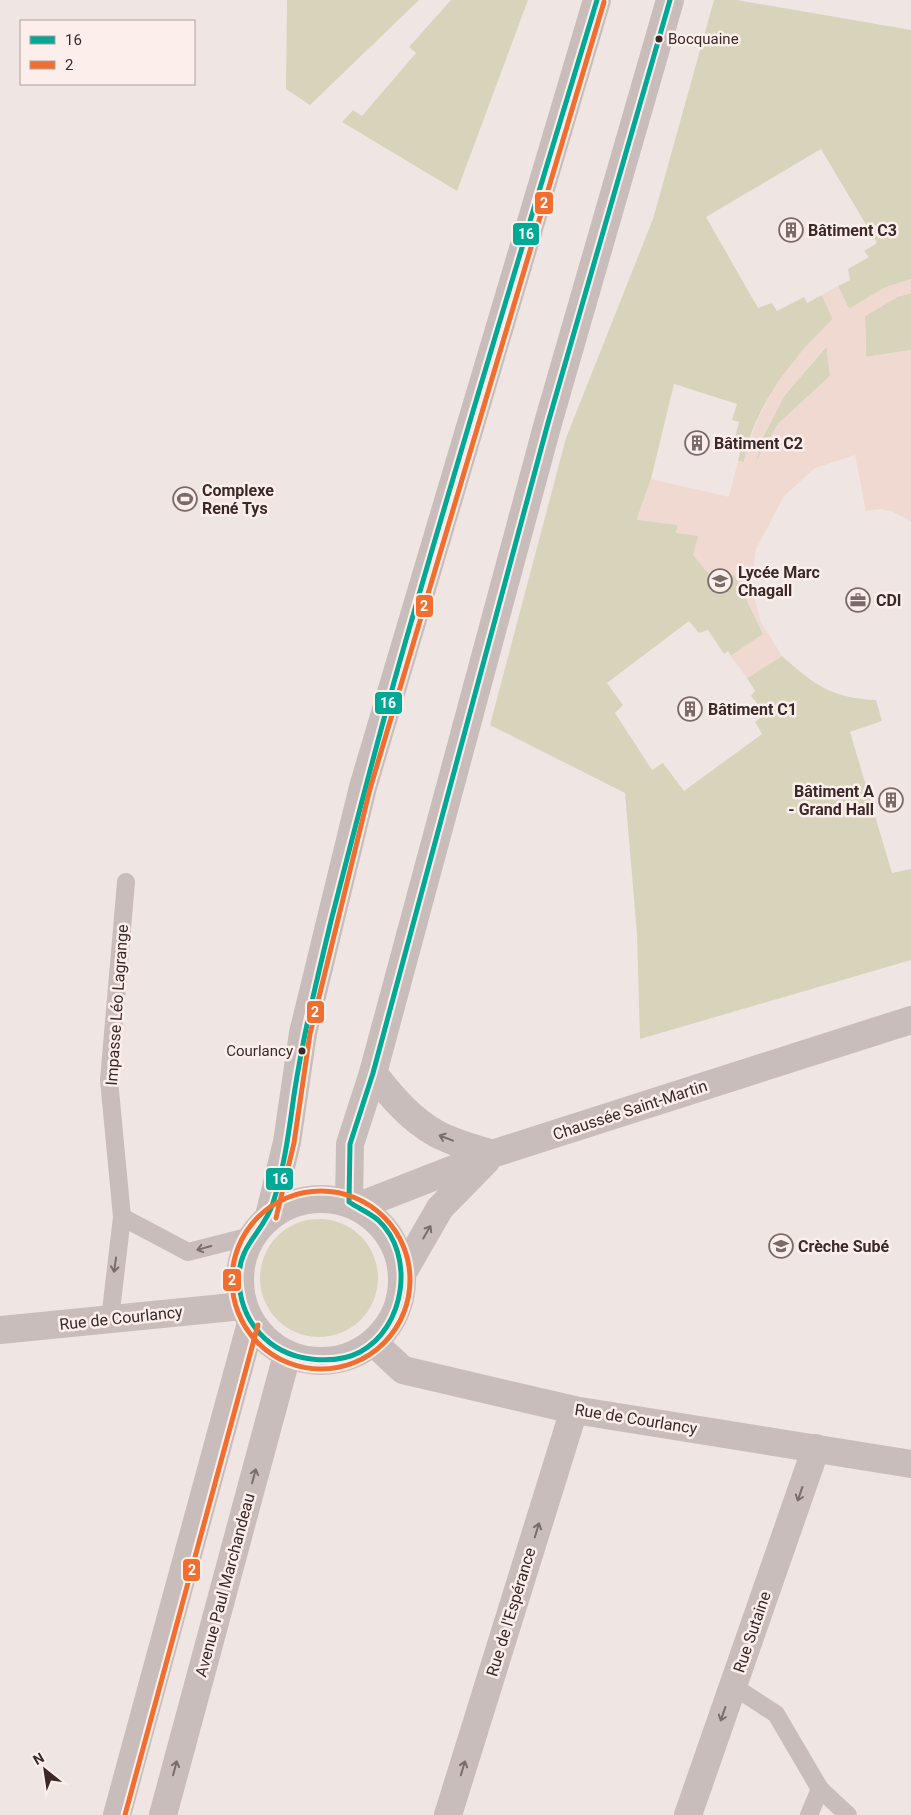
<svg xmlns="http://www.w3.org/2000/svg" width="911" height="1815" font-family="Roboto,sans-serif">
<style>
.green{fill:#d8d4bb}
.plaza{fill:#efd9d1;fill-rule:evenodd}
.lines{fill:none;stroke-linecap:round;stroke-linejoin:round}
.lane{stroke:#c9bdbb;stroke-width:18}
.street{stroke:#c9bdbb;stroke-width:28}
.bus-1-casing{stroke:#fcefeb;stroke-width:9}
.bus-2-casing{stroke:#fcefeb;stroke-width:9}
.bus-1{stroke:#00a896;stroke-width:5}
.bus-2{stroke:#f06e30;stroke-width:5}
.oneway{stroke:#7b6c6a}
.bus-dot{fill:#3b2928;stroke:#fcefeb;stroke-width:2}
.labels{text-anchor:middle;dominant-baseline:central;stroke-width:5;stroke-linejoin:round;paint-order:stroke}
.bus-label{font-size:15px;fill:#3b2928;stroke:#fcefeb;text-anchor:start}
.poi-label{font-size:16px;font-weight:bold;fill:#3b2928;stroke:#fcefeb;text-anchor:start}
.street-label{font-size:16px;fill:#3b2928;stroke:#fcefeb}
.line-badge{stroke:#fcefeb;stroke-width:2}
.badge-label{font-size:14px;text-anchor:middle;font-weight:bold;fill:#fff}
</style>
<rect width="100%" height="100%" fill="#efe6e3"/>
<g class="green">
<polygon points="287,0 419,0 310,105 286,89"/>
<polygon points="451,0 528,0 457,191 342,122 353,110 362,116 416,53 409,47"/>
<path d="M714,0H737L911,30V279L884,288L849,309L838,286L850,280L848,269L869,257L864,251L877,243L821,149L706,217L758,308L772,303L777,311L804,297L807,303L822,295L833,319C794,359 753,405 744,462L738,461L740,451L732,449L739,422L732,420L737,404L674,384L651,479L637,519L678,525L676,533L698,535L735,575L763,634L731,656L728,651L724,654L708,630L699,633L689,621L607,683L623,705L615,713L652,770L663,763L684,791L762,734L755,722L766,714L751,696L755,691L747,678L782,656C815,685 831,698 876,700L882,721L850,732L892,873L911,869V960L640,1039L637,934L625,793L490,725L566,438L653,219Z"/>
<polygon points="911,293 911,350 866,357 865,316 897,297"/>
<polygon points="827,346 830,376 778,424 755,464 762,439 784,396"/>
<circle cx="319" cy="1278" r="59"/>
</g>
<path class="plaza" d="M911,279V293L897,297L865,316L866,357L911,350V521L893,512L880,509L866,511L855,455L815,468L784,496L755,551L752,589L761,622L782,656L747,678L731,656L763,634L743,591L734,575L717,584L693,555L698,536L676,533L678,525L637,520L651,479L729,497L738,461L744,462L746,450L758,419L777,383L805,347L833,319L822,295L838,286L849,309L884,288ZM826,346L830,376L778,424L756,461L762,439L784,396Z"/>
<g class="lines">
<g class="lane">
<polyline points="122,1217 188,1252 251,1236"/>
<polyline points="110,1319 122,1217 109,1080 126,882"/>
<polyline points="733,1686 776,1714 820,1789 809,1815"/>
<polyline points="820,1789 848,1815"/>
</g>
<g class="street">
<path d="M373,1073C392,1097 410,1119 437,1134C454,1143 474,1148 492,1154"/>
<circle cx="321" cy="1280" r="81"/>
<polyline points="349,1202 350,1144 373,1073 548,423 670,0"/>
<polyline points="359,1206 492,1154 911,1020"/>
<polyline points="269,1216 287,1142 303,1033 363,787 597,0"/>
<polyline points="402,1274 440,1208 486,1161"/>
<polyline points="0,1330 243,1306"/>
<polyline points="374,1343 403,1370 574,1410 911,1464"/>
<polyline points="117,1815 251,1323"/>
<polyline points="163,1815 287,1355"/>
<polyline points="448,1815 574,1410"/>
<polyline points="688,1815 816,1448"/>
</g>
<g class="bus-1-casing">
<path id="bus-1" d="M597,0C529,225 460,449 396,675C373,757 352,839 331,921C317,979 303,1036 294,1095C289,1131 284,1169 273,1203C264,1232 238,1245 239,1279C240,1322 269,1354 311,1359C328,1361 345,1360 360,1352C405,1328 416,1255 378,1220C370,1213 358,1208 349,1202L350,1144L373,1073L548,423L670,0"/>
</g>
<g class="bus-2-casing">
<g id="bus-2">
<circle cx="321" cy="1280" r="89"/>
<polyline points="276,1218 294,1143 310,1034 370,789 604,2"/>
<polyline points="125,1815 258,1325"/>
</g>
</g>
<use href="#bus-1" class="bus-1"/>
<use href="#bus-2" class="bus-2"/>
</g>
<defs><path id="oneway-shaft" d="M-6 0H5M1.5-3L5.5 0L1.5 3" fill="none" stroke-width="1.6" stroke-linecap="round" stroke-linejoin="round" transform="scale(1.25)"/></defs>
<g class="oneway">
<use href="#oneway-shaft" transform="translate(446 1138) rotate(-159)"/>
<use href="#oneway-shaft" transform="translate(427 1232) rotate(-60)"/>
<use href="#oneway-shaft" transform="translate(204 1248) rotate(165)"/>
<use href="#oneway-shaft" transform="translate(115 1265) rotate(98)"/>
<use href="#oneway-shaft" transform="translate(254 1476) rotate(-75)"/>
<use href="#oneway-shaft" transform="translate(800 1494) rotate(109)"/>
<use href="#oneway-shaft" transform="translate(537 1530) rotate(-73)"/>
<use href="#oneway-shaft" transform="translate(723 1714) rotate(109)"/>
<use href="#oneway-shaft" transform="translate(175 1768) rotate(-75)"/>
<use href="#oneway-shaft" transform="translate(463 1768) rotate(-73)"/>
</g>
<defs>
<g id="building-ring" transform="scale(1.25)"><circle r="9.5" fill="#fcefeb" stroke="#7a6b69" stroke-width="1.5"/><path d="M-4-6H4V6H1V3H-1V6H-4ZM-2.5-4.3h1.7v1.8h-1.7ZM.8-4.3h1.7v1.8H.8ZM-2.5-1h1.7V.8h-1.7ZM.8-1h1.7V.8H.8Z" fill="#7a6b69"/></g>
<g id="stadium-ring" transform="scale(1.25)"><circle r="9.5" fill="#fcefeb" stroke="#7a6b69" stroke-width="1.5"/><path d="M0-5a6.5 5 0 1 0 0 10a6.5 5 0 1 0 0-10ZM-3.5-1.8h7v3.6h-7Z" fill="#7a6b69"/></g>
<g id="school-ring" transform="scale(1.25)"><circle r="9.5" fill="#fcefeb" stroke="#7a6b69" stroke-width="1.5"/><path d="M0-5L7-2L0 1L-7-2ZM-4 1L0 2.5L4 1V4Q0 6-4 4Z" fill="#7a6b69"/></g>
<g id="office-ring" transform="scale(1.25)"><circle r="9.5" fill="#fcefeb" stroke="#7a6b69" stroke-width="1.5"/><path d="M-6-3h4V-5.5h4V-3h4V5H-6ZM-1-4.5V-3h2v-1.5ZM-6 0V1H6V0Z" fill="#7a6b69"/></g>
</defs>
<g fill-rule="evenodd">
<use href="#building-ring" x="791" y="230"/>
<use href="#building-ring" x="697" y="443"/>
<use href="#stadium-ring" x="185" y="499"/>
<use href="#school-ring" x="720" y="581"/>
<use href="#office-ring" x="858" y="600"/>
<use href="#building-ring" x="690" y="709"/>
<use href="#building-ring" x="891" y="800"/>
<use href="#school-ring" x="781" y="1246"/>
</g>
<g class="bus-dot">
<circle cx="659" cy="39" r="4.5"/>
<circle cx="302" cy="1051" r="4.5"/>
</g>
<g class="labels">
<g class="bus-label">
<text x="668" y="39">Bocquaine</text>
<text x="293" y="1051" text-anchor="end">Courlancy</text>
</g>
<g class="poi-label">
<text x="808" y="230">Bâtiment C3</text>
<text x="714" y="443">Bâtiment C2</text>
<text x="202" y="490">Complexe<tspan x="202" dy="18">René Tys</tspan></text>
<text x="738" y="572">Lycée Marc<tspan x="738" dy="18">Chagall</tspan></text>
<text x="876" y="600">CDI</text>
<text x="708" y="709">Bâtiment C1</text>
<text x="874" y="791" text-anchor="end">Bâtiment A<tspan x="874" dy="18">- Grand Hall</tspan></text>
<text x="798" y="1246">Crèche Subé</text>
</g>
<g class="street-label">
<text transform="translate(117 1005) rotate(-86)">Impasse Léo Lagrange</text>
<text transform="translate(630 1110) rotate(-18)">Chaussée Saint-Martin</text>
<text transform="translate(121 1318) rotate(-6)">Rue de Courlancy</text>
<text transform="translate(636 1419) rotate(9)">Rue de Courlancy</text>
<text transform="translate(225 1585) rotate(-75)">Avenue Paul Marchandeau</text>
<text transform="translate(511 1612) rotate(-73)">Rue de l'Espérance</text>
<text transform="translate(752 1632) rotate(-71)">Rue Sutaine</text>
</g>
</g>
<g class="line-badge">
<rect x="534" y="191" width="20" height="24" rx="5" fill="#f06e30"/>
<rect x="512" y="222" width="28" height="24" rx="5" fill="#00a896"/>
<rect x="415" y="594" width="19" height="24" rx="5" fill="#f06e30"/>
<rect x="374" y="691" width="29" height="24" rx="5" fill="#00a896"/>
<rect x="306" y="1000" width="19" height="24" rx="5" fill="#f06e30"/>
<rect x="265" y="1167" width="29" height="24" rx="5" fill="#00a896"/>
<rect x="222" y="1268" width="20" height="24" rx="5" fill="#f06e30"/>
<rect x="182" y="1558" width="19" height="24" rx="5" fill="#f06e30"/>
</g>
<g class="badge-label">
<text x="544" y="208">2</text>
<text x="526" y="239">16</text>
<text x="424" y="611">2</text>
<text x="388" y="708">16</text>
<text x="315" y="1017">2</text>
<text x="280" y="1184">16</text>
<text x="232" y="1285">2</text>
<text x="192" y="1575">2</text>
</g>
<rect x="20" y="20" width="175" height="65" fill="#fcefeb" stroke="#afa09d"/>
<rect x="30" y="36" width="25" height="8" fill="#00a896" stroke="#afa09d"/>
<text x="65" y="45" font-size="15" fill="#3b2928">16</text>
<rect x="30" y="61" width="25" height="8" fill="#f06e30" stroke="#afa09d"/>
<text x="65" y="70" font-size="15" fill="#3b2928">2</text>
<g transform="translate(45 1770) rotate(330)" stroke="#fcefeb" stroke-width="4" paint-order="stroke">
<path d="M0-4L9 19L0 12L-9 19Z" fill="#3b2928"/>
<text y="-8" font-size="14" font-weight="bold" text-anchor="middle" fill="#3b2928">N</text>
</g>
</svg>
